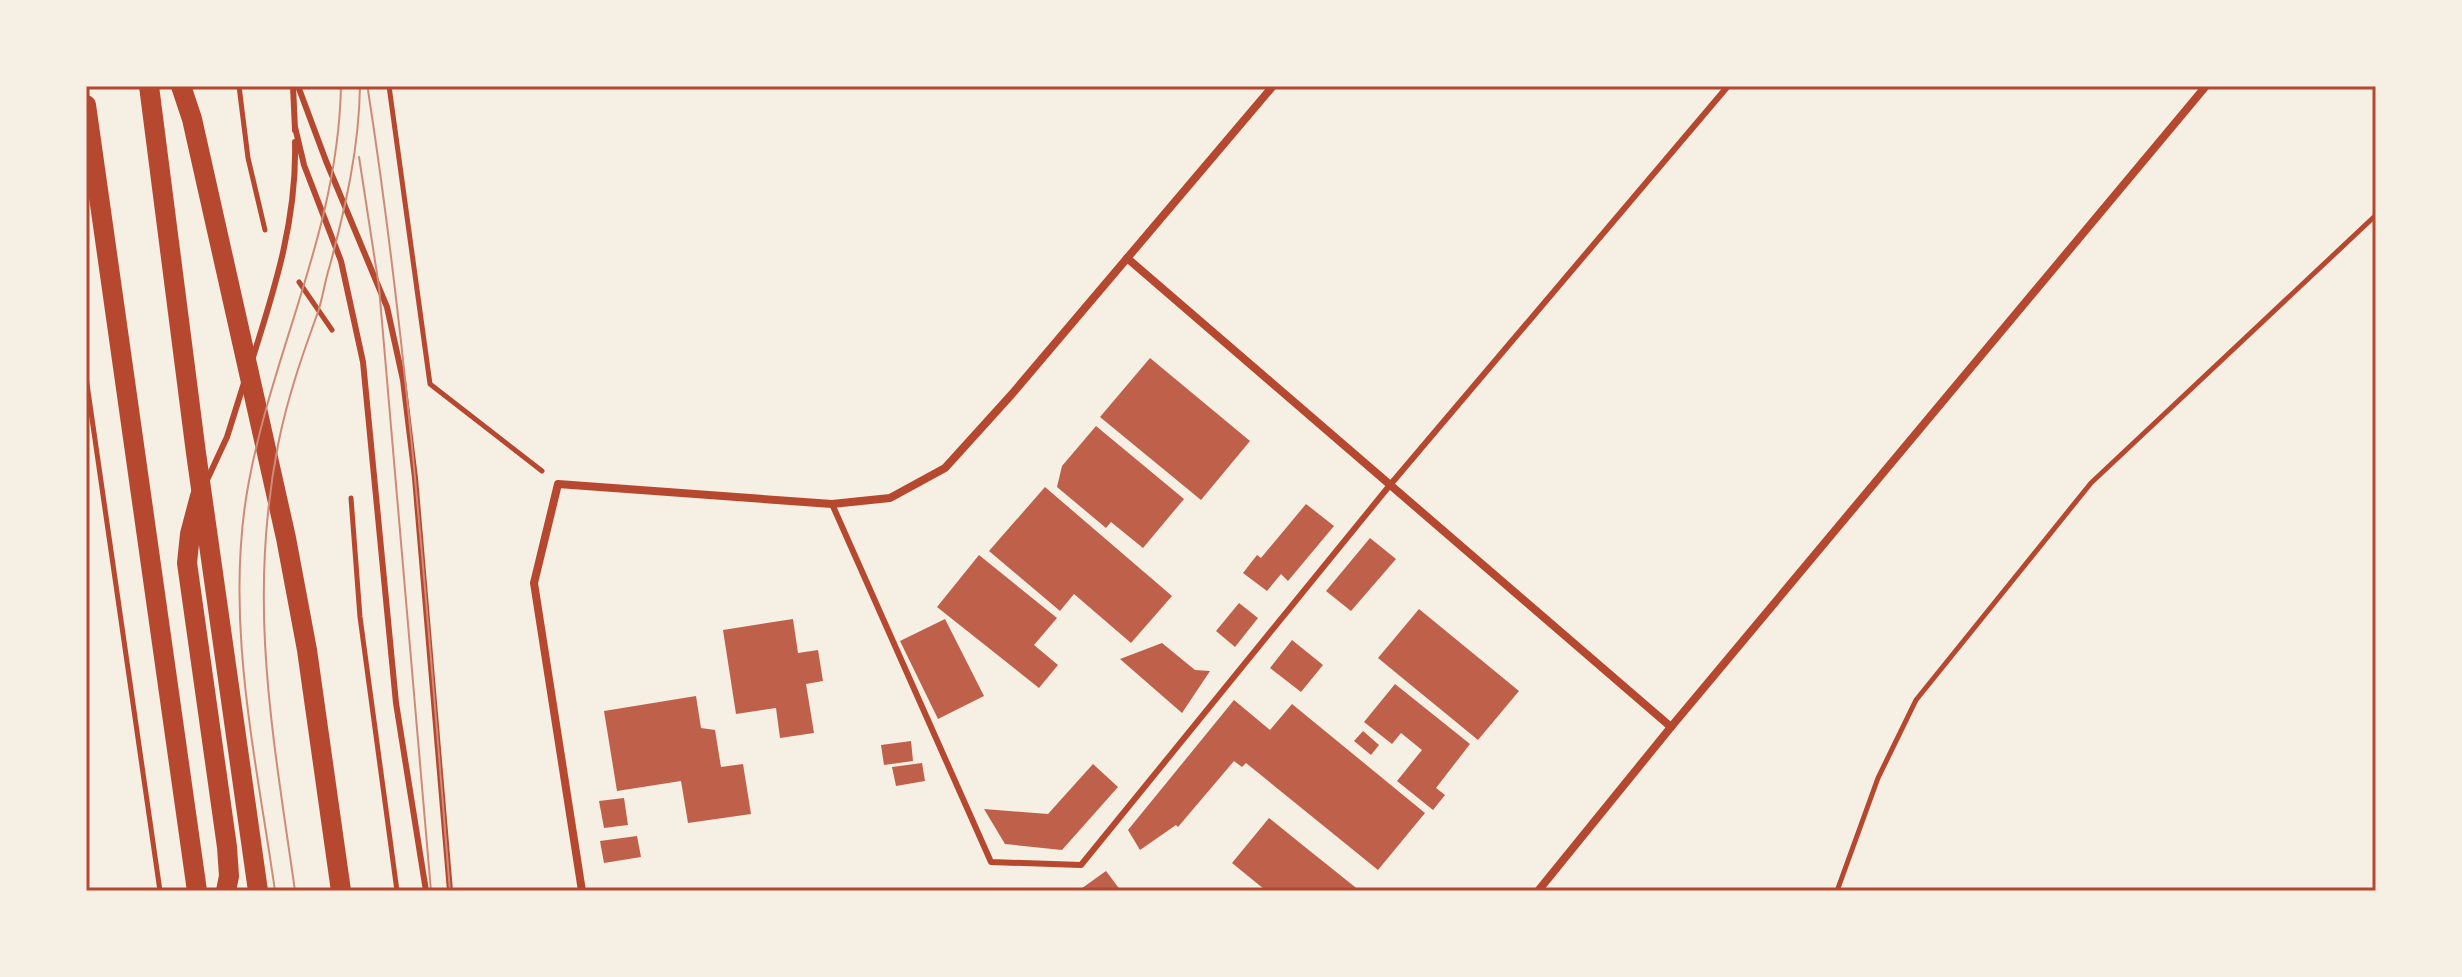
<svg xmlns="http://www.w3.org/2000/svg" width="2462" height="977" font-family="Poppins,sans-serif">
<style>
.building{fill:#bf614a}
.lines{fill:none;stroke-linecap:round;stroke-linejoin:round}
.path{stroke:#b5482f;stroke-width:5}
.service{stroke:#b5482f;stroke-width:6}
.minor{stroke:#b5482f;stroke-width:8}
.primary{stroke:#b5482f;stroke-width:20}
.tram{stroke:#cf8b77;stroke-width:2}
.neatline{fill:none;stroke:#b5482f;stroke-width:3}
</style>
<rect width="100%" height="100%" fill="#f6efe4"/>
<g class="building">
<polygon points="1150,358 1250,441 1201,500 1100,417"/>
<polygon points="1096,426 1184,499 1143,548 1111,522 1106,528 1057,487 1062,466"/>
<polygon points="1045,487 1172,596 1131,643 1074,594 1060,611 989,551"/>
<polygon points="1306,504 1334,526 1288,581 1281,574 1267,591 1243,573 1257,555 1261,558"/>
<polygon points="1370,538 1396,559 1351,611 1326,591"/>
<polygon points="979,555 1057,618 1034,645 1058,665 1039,688 937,607"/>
<polygon points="1239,603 1258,618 1235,647 1216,631"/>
<polygon points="1419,609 1519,691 1478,740 1378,658"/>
<polygon points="793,619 798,653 818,650 823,681 806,684 814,733 780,738 776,708 736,714 723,630"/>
<polygon points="945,619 984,696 938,719 900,641"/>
<polygon points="1292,640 1323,665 1301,692 1270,668"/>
<polygon points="1162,643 1195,670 1210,671 1182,713 1120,659"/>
<polygon points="1395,684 1470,744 1436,788 1445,795 1433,810 1397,781 1422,750 1401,733 1392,744 1364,722"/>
<polygon points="696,696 701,728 715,730 721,767 743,764 751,814 688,823 681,781 617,791 604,711"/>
<polygon points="1234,700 1270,730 1292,704 1425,813 1378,870 1246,763 1242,767 1234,761 1178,827 1176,825 1140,850 1128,830"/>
<polygon points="1363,731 1379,745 1371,755 1354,741"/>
<polygon points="911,741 913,761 884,765 881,745"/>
<polygon points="922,763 925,781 896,786 892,767"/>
<polygon points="1093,764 1118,787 1062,850 1005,844 984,809 1048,814"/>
<polygon points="624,798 628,825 604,828 599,801"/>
<polygon points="1269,818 1300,843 1360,891 1262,891 1264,889 1232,863"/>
<polygon points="637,836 641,857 604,863 600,841"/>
<polygon points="1106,871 1121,891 1078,891"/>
</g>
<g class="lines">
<g class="path">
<polyline points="239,86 248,158 265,230"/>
<polyline points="389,86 430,384 542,471"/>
<polyline points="299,282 332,330"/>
<polyline points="86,377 160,891"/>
<polyline points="351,498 360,617 397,891"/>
<polyline points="1837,891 1878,778 1916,700 2091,483 2376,215"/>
</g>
<g class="service">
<polyline points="293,86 295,130"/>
<polyline points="298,86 326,161 387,307 403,380 415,478 450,891"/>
<polyline points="295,127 304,165 341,261 363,362 396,703 426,891"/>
<path d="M253,357C276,285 297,217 295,142"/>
<polyline points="207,480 227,437 244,383"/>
<polyline points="832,504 991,862 1081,865 1390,485 1728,86"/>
</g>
<g class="minor">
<polyline points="1127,258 1671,727"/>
<polyline points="582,891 534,583 558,484 832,504 890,498 945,468 1012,394 1273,86"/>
<polyline points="1538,891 1671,727 2206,86"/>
</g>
<g class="primary">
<polyline points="149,86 196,453 258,891"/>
<polyline points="181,86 192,119 286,538 307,650 341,891"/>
<polyline points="86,105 197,891"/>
<polyline points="200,496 190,534 187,563 227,847 229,876 226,891"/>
</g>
<g class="tram">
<path d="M368,90C409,355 428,623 450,891"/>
<polyline points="359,157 379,287 431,891"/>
<path d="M275,891C256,757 223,616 249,481C275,344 338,230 341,86"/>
<path d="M295,891C273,735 247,603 278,445C287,399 302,356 318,312C323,297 325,280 330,265C346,205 359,148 360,86"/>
</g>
</g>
<rect width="2462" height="977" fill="none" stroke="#f6efe4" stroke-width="176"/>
<rect x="88" y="88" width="2286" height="801" class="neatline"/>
</svg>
